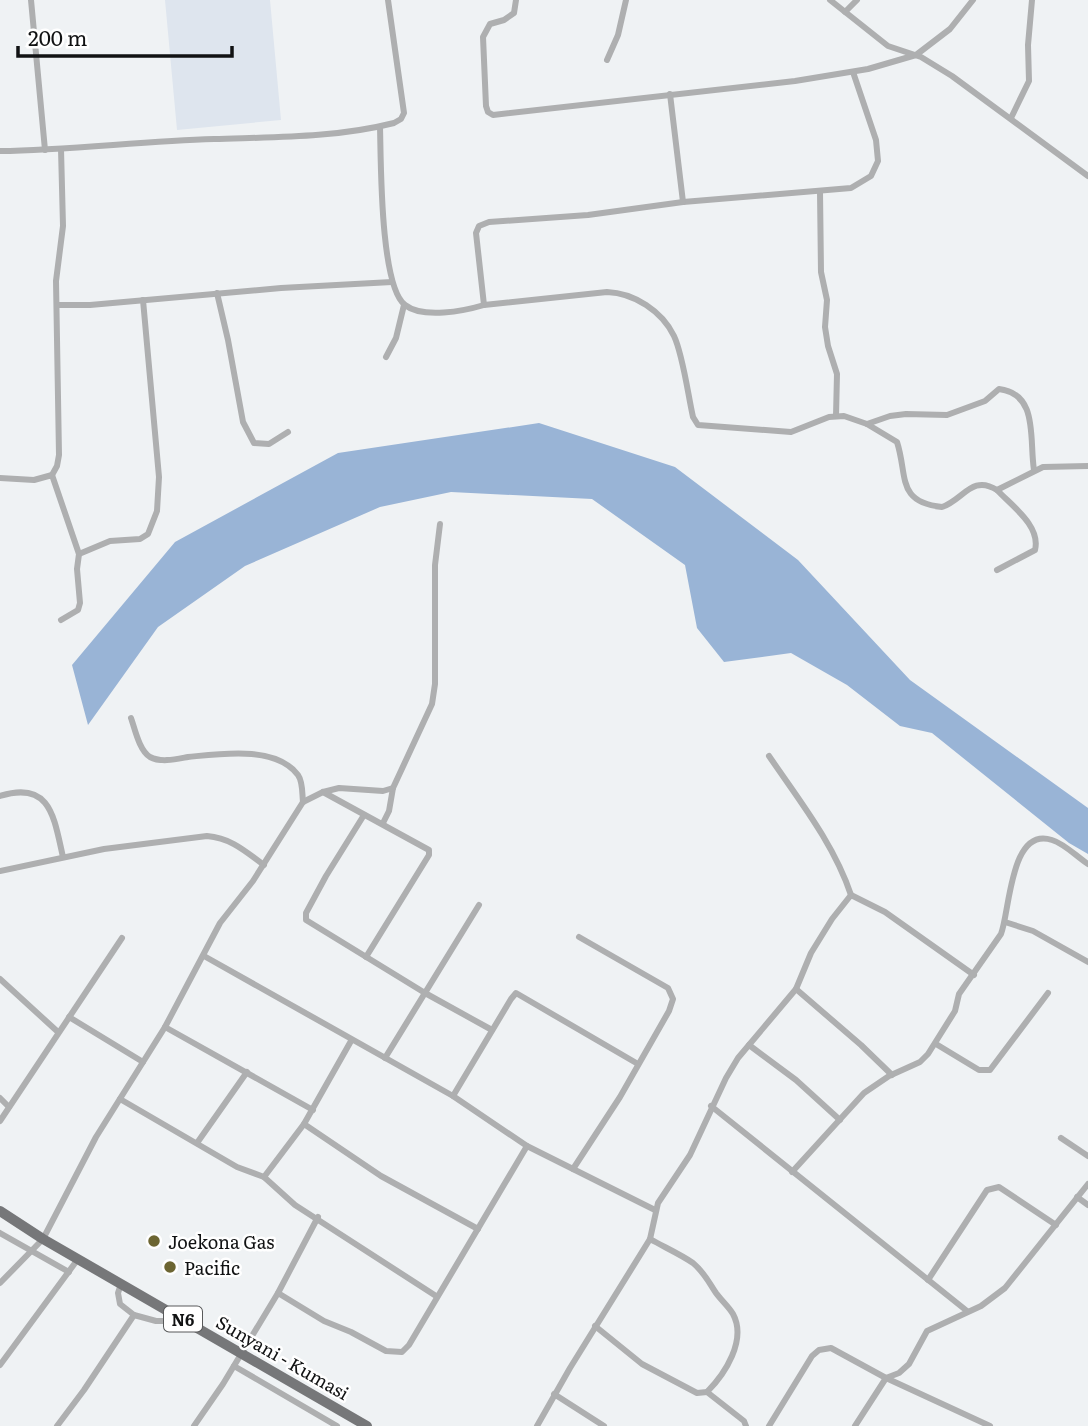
<svg xmlns="http://www.w3.org/2000/svg" width="1088" height="1426" font-family="Literata,serif">
<style>
.built{fill:#dee5ee}
.forest{fill:#99b4d6}
.lines{fill:none;stroke-linecap:round;stroke-linejoin:round}
.minor{stroke:#aeafb0;stroke-width:6}
.primary{stroke:#767779;stroke-width:10}
.poi-dot{fill:#6c6532;stroke:#fff;stroke-width:2.5}
.labels{text-anchor:middle;dominant-baseline:central;stroke-width:5;stroke-linejoin:round;paint-order:stroke}
.shield{fill:#fff;stroke:#58595a;stroke-width:2}
.shield-label{font-size:16px;font-weight:bold;fill:#111213}
.poi-label{font-size:18px;fill:#111213;stroke:#fff;text-anchor:start}
.street-label{font-size:18px;fill:#111213;stroke:#fff}
</style>
<rect width="100%" height="100%" fill="#eff2f4"/>
<polygon class="built" points="165,0 270,0 281,120 177,130"/>
<polygon class="forest" points="539,423 675,467 798,560 910,680 1088,808 1088,854 1069,843 932,733 900,726 847,685 791,653 724,662 697,628 685,565 592,499 451,492 380,507 245,566 158,627 88,725 72,665 175,542 338,453"/>
<g class="lines">
<g class="minor">
<polyline points="31,0 45,150"/>
<polyline points="516,0 514,13 504,20 490,24 483,37 486,106 488,112 493,115 795,81 868,69 916,55 950,29 973,0"/>
<polyline points="830,0 888,46 921,57 952,76 1088,176"/>
<polyline points="845,12 857,0"/>
<polyline points="607,60 618,35 626,0"/>
<path d="M853,72L876,140L878,161L871,176L851,188L683,202L588,215L489,222L479,226L476,233L484,305L607,292C634,293 662,311 674,336C683,355 688,395 693,417L698,425L791,432L829,417L844,416L867,424L897,442C908,476 896,502 942,507C963,500 972,474 997,490C1012,506 1041,526 1035,550L997,570"/>
<polyline points="670,94 683,202"/>
<polyline points="1011,118 1029,81 1028,45 1032,0"/>
<path d="M380,127C381,160 380,286 405,305C423,319 464,311 484,305"/>
<path d="M0,151C71,150 142,141 214,139C274,137 335,138 394,123L401,119L404,113L388,0"/>
<polyline points="820,192 821,272 827,300 825,327 828,346 837,374 836,416"/>
<polyline points="217,293 228,340 243,422 254,443 269,444 288,432"/>
<polyline points="58,305 90,305 281,288 392,282"/>
<polyline points="386,357 396,338 404,305"/>
<path d="M867,424L890,416L906,414L947,415L985,401L999,389C1039,394 1029,439 1034,470"/>
<polyline points="52,475 57,466 59,455 56,281 63,226 61,149"/>
<polyline points="0,478 34,480 52,475 79,554 77,569 80,603 78,610 61,620"/>
<polyline points="997,490 1043,467 1088,466"/>
<polyline points="79,554 110,541 140,539 148,534 157,511 159,477 143,300"/>
<path d="M131,718C135,729 139,750 150,757C161,763 177,759 188,757C219,754 276,745 298,775C303,782 302,793 303,802"/>
<path d="M769,756C799,800 834,844 851,895"/>
<polyline points="323,792 429,850 429,855 366,957"/>
<path d="M0,796C51,780 54,818 63,857"/>
<polyline points="364,815 326,876 306,913 306,920 425,993 492,1030"/>
<polyline points="383,823 389,811 393,788 432,704 435,684 435,565 440,524"/>
<path d="M0,871L104,849L207,836C231,838 245,851 264,865"/>
<polyline points="1005,922 1033,931 1088,962"/>
<polyline points="204,956 453,1096 527,1146 655,1210"/>
<polyline points="0,979 58,1032"/>
<polyline points="796,989 861,1045 892,1075"/>
<polyline points="69,1017 143,1062"/>
<polyline points="165,1027 313,1110"/>
<polyline points="936,1044 979,1070 990,1070 1048,993"/>
<polyline points="749,1045 796,1080 840,1120"/>
<polyline points="385,1058 479,905"/>
<polyline points="453,1096 511,999 516,993 638,1064"/>
<polyline points="0,1098 9,1107"/>
<polyline points="120,1099 237,1167 264,1177 295,1205 436,1296"/>
<polyline points="711,1106 967,1311"/>
<polyline points="0,1121 122,938"/>
<polyline points="304,1124 381,1176 478,1229"/>
<polyline points="1061,1138 1088,1156"/>
<polyline points="197,1143 247,1072"/>
<polyline points="573,1169 620,1097 669,1011 673,999 668,988 579,937"/>
<path d="M792,1172L864,1093L889,1076L920,1062L928,1054L955,1011L959,994L1001,934C1010,911 1010,826 1052,840C1065,844 1077,857 1088,864"/>
<polyline points="264,1177 304,1124 351,1041"/>
<polyline points="1077,1197 1088,1205"/>
<polyline points="0,1233 69,1272"/>
<polyline points="928,1280 987,1190 999,1187 1056,1225"/>
<polyline points="0,1283 43,1239 96,1137 165,1027 220,923 253,881 303,802 323,792 339,788 383,791 393,788"/>
<polyline points="278,1293 324,1321 351,1332 386,1351 402,1352 409,1345 527,1146"/>
<polyline points="134,1315 156,1321 168,1321 175,1315"/>
<path d="M595,1326L642,1364L697,1393L707,1392C725,1374 747,1340 733,1314C729,1307 721,1300 716,1293C708,1281 704,1272 693,1263C680,1254 664,1247 650,1239"/>
<polyline points="0,1365 78,1259"/>
<polyline points="234,1366 337,1426"/>
<polyline points="707,1392 744,1421 746,1426"/>
<polyline points="554,1394 604,1426"/>
<polyline points="57,1426 84,1390 134,1315 120,1304 118,1293 121,1284"/>
<polyline points="194,1426 223,1384 278,1293 318,1217"/>
<polyline points="537,1426 570,1368 650,1239 658,1203 690,1155 726,1078 738,1058 796,989 811,953 832,919 851,895 885,912 974,975"/>
<polyline points="769,1426 812,1356 819,1350 831,1348 886,1378 990,1426"/>
<polyline points="855,1426 886,1378 899,1373 909,1364 927,1331 981,1306 1005,1288 1088,1184"/>
</g>
<polyline class="primary" points="0,1211 43,1239 367,1426"/>
</g>
<g class="poi-dot">
<circle cx="154" cy="1241" r="7"/>
<circle cx="170" cy="1267" r="7"/>
</g>
<g class="labels">
<rect class="shield" x="164" y="1306.5" width="38" height="25" rx="5"/>
<g class="shield-label">
<text x="183" y="1319">N6</text>
</g>
<g class="poi-label">
<text x="168" y="1241">Joekona Gas</text>
<text x="184" y="1267">Pacific</text>
</g>
<g class="street-label">
<text transform="translate(283 1357) rotate(30)">Sunyani - Kumasi</text>
</g>
</g>
<path d="M18 46v10h214v-10" fill="none" stroke="#111213" stroke-width="3.5"/>
<text x="28" y="46" font-size="21" fill="#111213" stroke="#ffffff" stroke-width="5" paint-order="stroke">200 m</text>
</svg>
